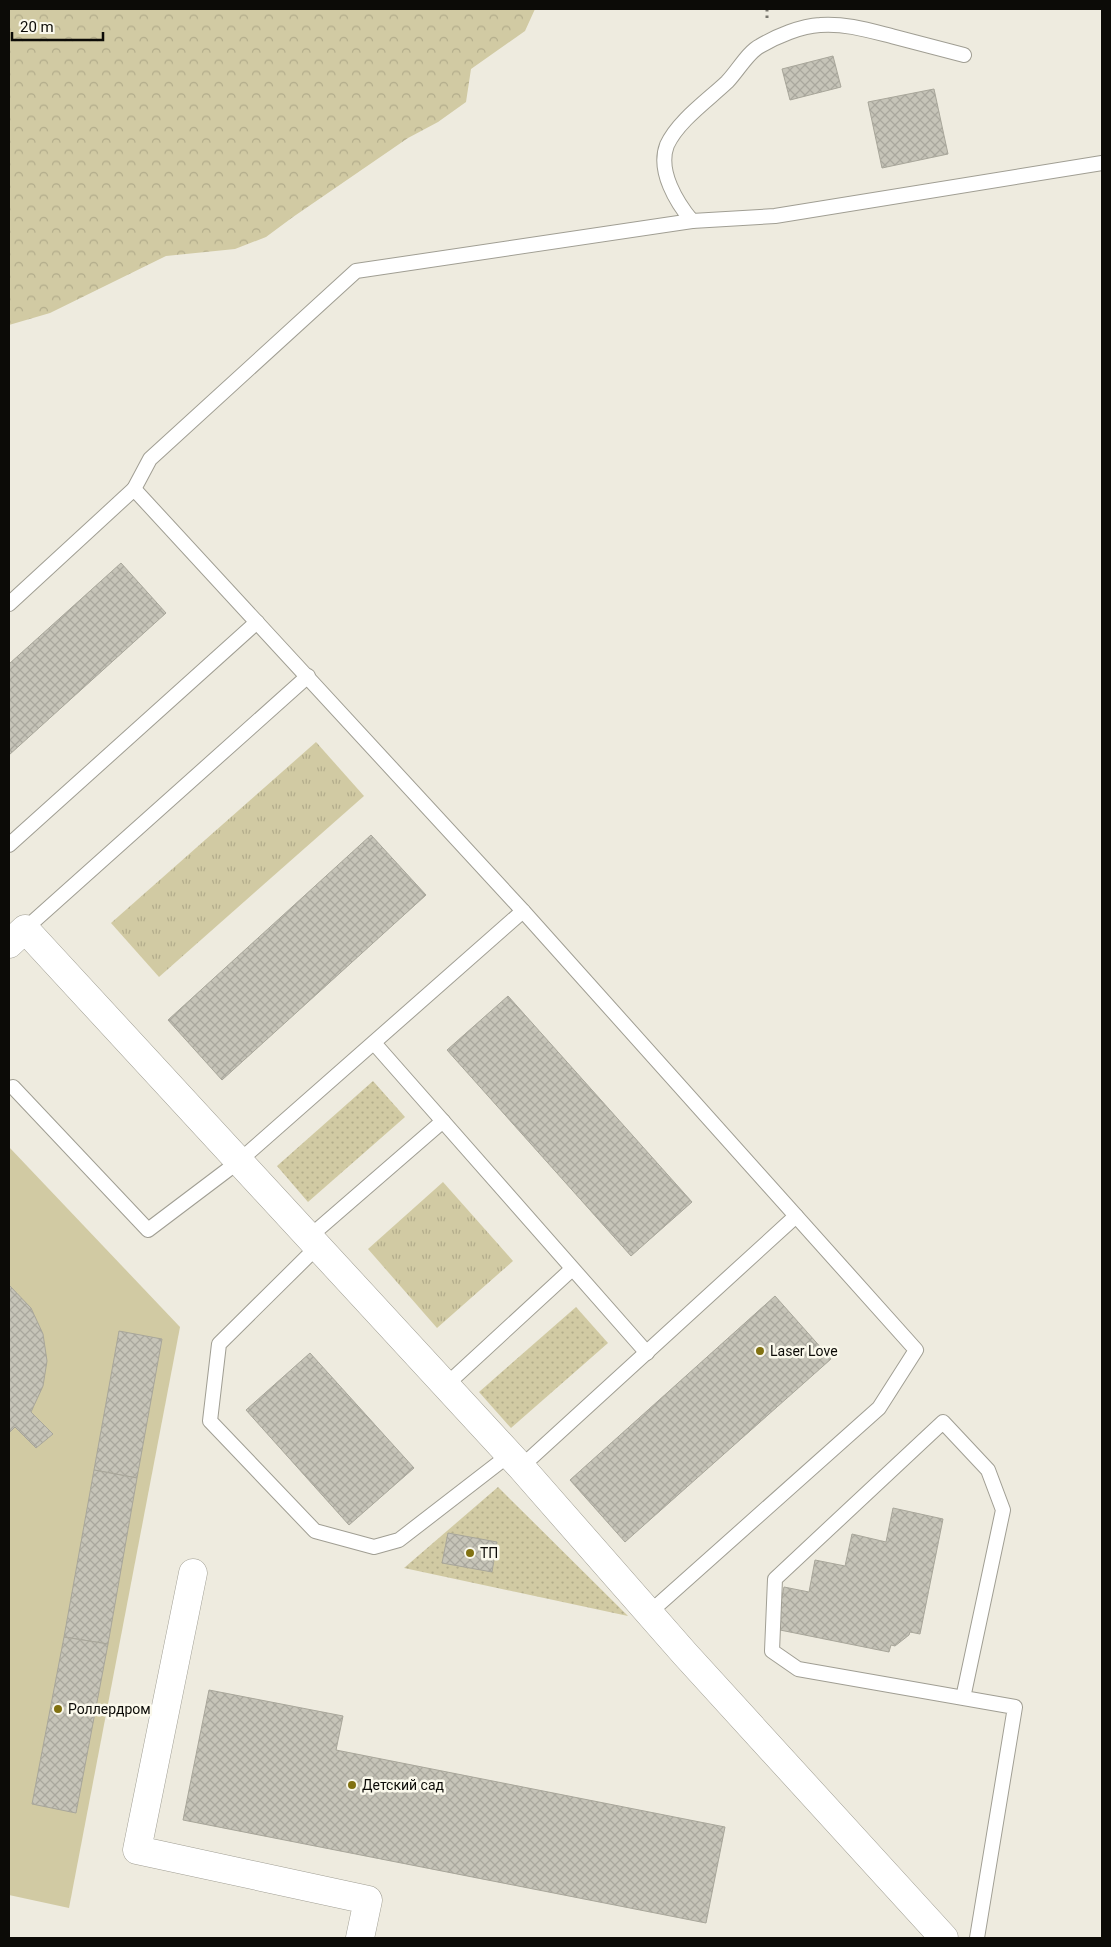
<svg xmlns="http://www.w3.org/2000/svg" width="1111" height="1947" font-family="Roboto,sans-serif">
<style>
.grass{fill:url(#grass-dots)}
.forest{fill:url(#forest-crowns)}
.park{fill:url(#park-tufts)}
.pitch{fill:#d1caa3}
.building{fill:url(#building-cross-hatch);stroke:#a8a69a}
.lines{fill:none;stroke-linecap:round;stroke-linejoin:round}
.service-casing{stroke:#a09e93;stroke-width:16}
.minor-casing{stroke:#a09e93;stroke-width:29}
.path{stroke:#78766e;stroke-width:3;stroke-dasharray:2.5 4;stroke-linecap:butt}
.service{stroke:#fff;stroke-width:14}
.minor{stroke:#fff;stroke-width:28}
.poi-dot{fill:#817111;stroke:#fbf9ec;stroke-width:2}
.labels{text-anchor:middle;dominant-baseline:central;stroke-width:5;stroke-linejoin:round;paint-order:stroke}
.poi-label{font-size:14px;fill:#0c0b07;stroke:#fbf9ec;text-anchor:start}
</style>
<defs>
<pattern id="grass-dots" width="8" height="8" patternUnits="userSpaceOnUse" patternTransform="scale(1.25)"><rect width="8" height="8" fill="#d1caa3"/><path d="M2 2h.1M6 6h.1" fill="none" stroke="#b2ac8b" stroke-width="1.8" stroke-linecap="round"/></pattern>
<pattern id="forest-crowns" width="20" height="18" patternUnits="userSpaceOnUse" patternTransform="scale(1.25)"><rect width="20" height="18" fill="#d1caa3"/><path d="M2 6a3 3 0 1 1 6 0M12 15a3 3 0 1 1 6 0" fill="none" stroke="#b2ac8b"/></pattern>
<pattern id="park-tufts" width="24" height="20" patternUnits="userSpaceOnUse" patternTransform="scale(1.25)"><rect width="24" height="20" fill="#d1caa3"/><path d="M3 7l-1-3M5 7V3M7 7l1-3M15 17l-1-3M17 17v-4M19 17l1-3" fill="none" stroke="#b2ac8b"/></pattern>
<pattern id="building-cross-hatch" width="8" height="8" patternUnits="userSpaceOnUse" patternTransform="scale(1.25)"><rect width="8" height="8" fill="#c6c4b8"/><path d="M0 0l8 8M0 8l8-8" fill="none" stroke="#a9a79d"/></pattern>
</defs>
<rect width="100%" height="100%" fill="#eeebdf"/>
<g class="grass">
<polygon points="373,1081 405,1117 308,1202 277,1166"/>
<polygon points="576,1307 608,1343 511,1428 479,1392"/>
<polygon points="498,1487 628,1616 404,1568"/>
</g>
<polygon class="forest" points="9,9 535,9 525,31 471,69 466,102 438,122 408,138 293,217 266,237 235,249 166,256 50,313 9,325"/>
<g class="park">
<polygon points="316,742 364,796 159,977 111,923"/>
<polygon points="443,1182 513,1261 437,1328 368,1249"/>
</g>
<polygon class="pitch" points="9,1147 180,1327 69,1908 9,1895"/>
<g class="building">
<polygon points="833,56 841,87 790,100 782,69"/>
<polygon points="934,89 948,154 882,168 868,102"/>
<polygon points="121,563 166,613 9,755 9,664"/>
<polygon points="371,835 426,895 222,1080 168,1020"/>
<polygon points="508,996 692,1202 631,1256 447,1050"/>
<polygon points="9,1285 31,1308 43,1334 47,1361 43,1386 31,1412 53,1434 36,1448 15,1427 9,1433"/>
<polygon points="775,1296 831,1359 625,1542 570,1480"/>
<polygon points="119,1331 162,1339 137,1478 94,1470"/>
<polygon points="310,1353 414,1468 349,1525 246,1410"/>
<polygon points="94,1470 137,1478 108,1644 64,1637"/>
<polygon points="893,1508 943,1519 920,1634 910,1632 909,1635 895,1646 891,1645 889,1652 775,1629 784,1587 809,1592 815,1560 845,1566 852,1534 886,1542"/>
<polygon points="448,1533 497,1542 492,1572 442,1563"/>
<polygon points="64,1637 108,1644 76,1813 32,1804"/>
<polygon points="209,1690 343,1716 336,1750 725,1827 706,1923 183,1820"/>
</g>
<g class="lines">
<g class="service-casing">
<g id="service">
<path d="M964,55C941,49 918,43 895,37C871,31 846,23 820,25C801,26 777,36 760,46C748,52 737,72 727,82C708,100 678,121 667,145C657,171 677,203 692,221L775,216L1102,163"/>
<polyline points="134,489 150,459 356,271 692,221"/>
<polyline points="9,604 134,489 523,911 916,1350 879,1408 649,1613"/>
<polyline points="9,845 257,622"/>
<polyline points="25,929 308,676"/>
<polyline points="374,1043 647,1353"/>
<polyline points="13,1087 148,1230 238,1162 523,911"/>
<polyline points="308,1238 443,1121"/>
<polyline points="317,1247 219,1344 210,1421 315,1531 374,1547 399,1540 509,1455"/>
<polyline points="445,1386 572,1269"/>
<polyline points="521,1467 796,1216"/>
<polyline points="963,1698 1003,1510 988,1470 943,1422 775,1579 772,1651 798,1669 1015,1707 977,1938"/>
</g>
</g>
<g class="minor-casing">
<g id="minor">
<polyline points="9,944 25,929 521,1467 685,1654 944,1938"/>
<polyline points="193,1573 137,1850 368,1900 360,1938"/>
</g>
</g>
<polyline class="path" points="767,18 767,9"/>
<use href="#service" class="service"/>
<use href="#minor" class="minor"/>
</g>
<g class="poi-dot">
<circle cx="760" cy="1351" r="5"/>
<circle cx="470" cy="1553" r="5"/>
<circle cx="58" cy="1709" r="5"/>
<circle cx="352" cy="1785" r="5"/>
</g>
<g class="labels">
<g class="poi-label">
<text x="770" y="1351">Laser Love</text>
<text x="480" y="1553">ТП</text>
<text x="68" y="1709">Роллердром</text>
<text x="362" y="1785">Детский сад</text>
</g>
</g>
<rect width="1111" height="1947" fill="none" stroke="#0c0b07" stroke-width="20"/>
<path d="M12 32v8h91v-8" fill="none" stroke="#0c0b07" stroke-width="2.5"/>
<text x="20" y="32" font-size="15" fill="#0c0b07" stroke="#fbf9ec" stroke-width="4" paint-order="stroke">20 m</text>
</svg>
